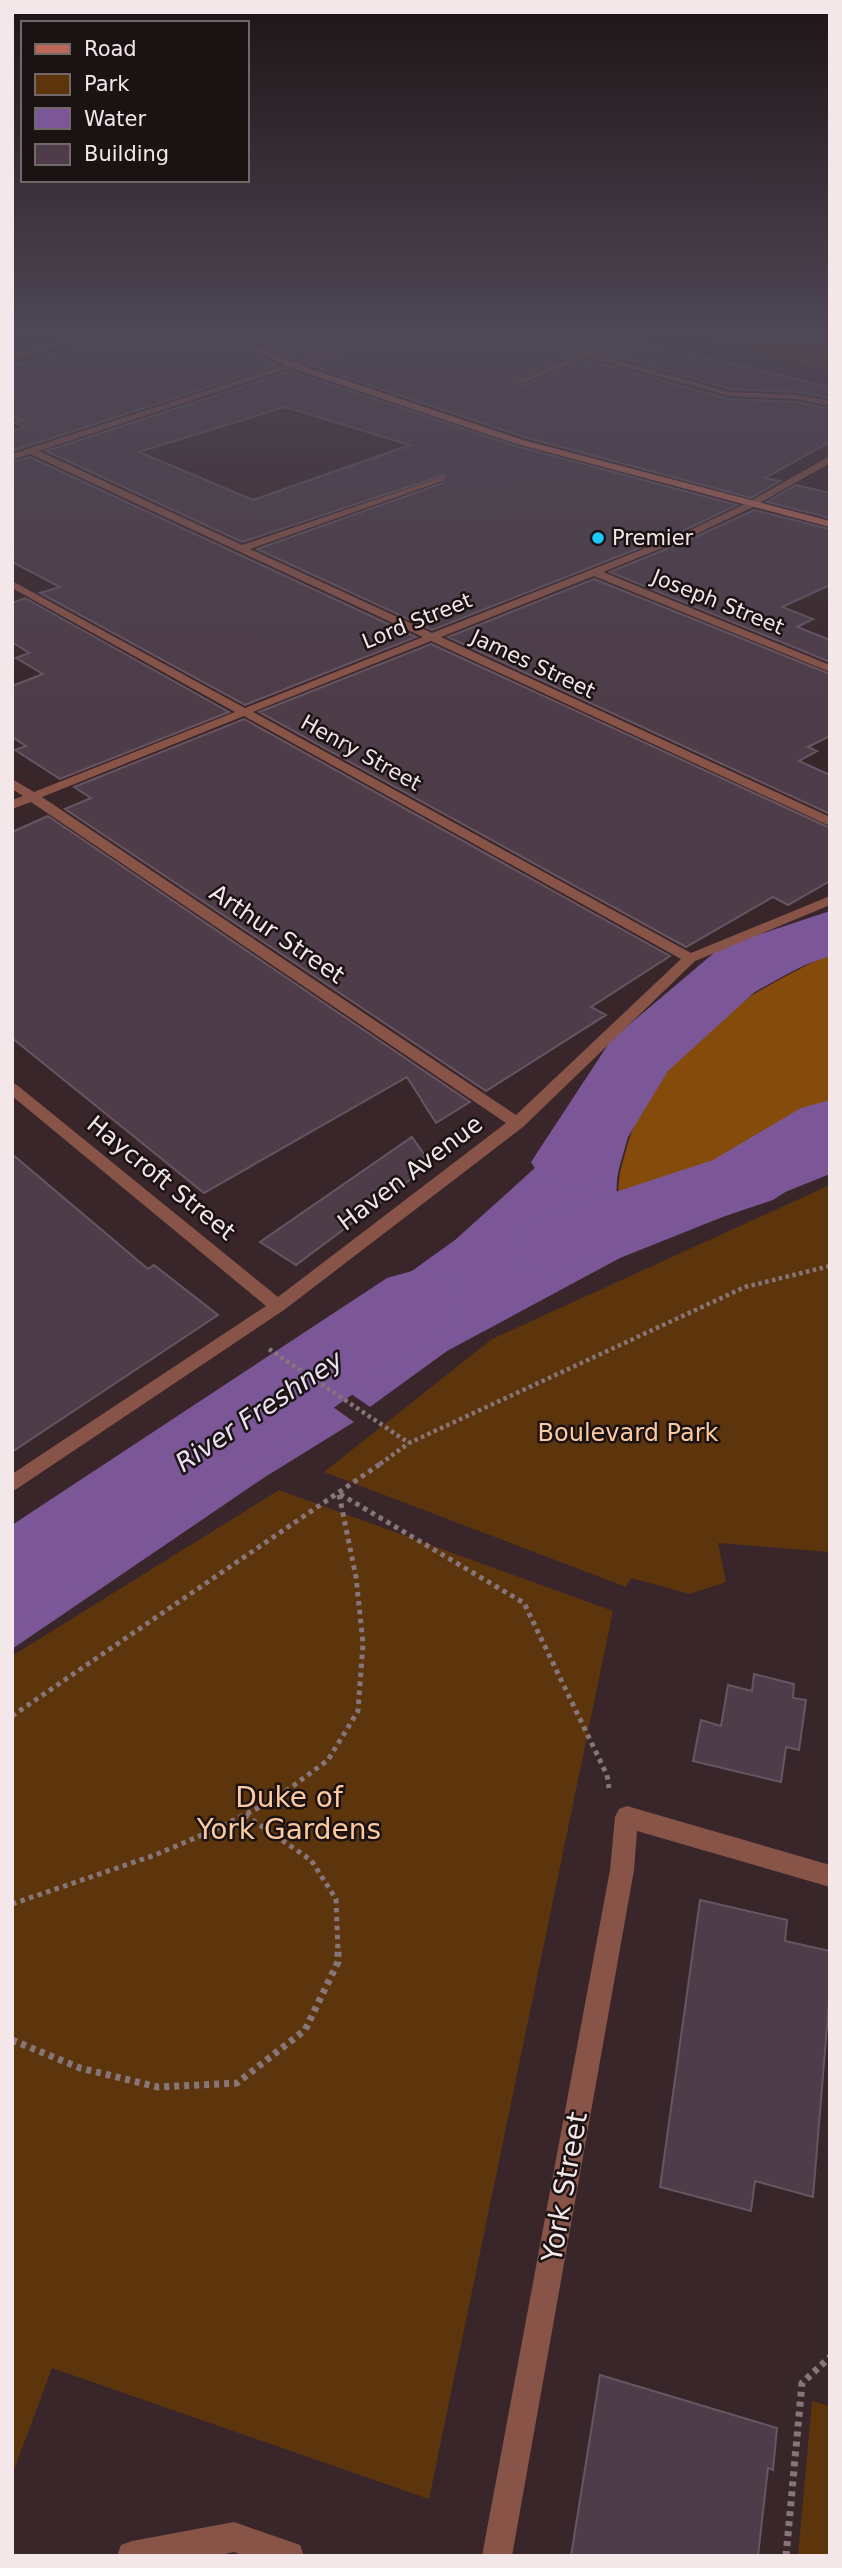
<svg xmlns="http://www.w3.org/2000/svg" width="842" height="2568" viewBox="0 0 842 2568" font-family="'DejaVu Sans',sans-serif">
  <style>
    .green { fill: #5c350d }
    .forest { fill: #854b0b }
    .water { fill: #7b5797 }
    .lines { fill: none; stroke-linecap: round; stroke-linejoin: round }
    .river { fill: #7b5797; fill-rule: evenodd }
    .building { fill: #4e3d49; stroke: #675562; stroke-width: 2; fill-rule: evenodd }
    .path-far2 { stroke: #877679; stroke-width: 4.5; stroke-dasharray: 3.5 3.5; stroke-linecap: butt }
    .path-far1 { stroke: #877679; stroke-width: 5; stroke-dasharray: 4.5 4.5; stroke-linecap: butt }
    .path { stroke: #877679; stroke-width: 7; stroke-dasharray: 5 5; stroke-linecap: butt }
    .lane { fill: #895448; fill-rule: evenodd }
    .street { fill: #895448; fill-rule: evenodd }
    .secondary { fill: #bc6856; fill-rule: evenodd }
    .poi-dot { fill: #1bc9fc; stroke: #1b1214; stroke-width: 2.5 }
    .labels { text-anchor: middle; stroke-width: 5; stroke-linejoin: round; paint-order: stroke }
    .far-poi-label { font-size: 21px; fill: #f4e7e9; stroke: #1b1214; text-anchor: start }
    .far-street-label { font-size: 21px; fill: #f4e7e9; stroke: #1b1214 }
    .street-label { font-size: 24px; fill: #f4e7e9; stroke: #1b1214 }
    .park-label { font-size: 24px; fill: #fdcaa0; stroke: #1b1214 }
    .water-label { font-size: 26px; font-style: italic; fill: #e9e0f2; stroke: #1b1214 }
    .near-park-label { font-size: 28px; fill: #fdcaa0; stroke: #1b1214 }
    .near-street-label { font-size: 28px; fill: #f4e7e9; stroke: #1b1214 }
  </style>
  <rect width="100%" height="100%" fill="#39262a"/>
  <!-- green -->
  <path class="green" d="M767,336H830V371L738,348Z
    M830,1185V1552L718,1543L726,1582L690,1594L631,1578L626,1587L324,1472L492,1339Z
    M279,1490L613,1611L429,2499L52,2368L12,2475V1656Z
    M812,2401L830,2406V2556H798Z"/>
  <!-- forest -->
  <path class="forest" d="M830,954V1124L742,1179L668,1204L620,1211C616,1180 620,1172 628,1143C636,1115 652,1084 669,1061C703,1019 781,977 830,954Z"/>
  <!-- water -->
  <path class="water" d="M830,930V953C741,995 654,1044 626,1144C618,1171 613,1184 620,1212L670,1204L743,1180L830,1126V1174L620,1258L447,1351L370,1407L295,1355L455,1240L547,1157L638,1057L746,962Z
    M280,1369L354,1422L265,1477L12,1649V1552Z"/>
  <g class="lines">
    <!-- river -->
    <path class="river" d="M830,911V956L771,977L668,1071L601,1181L572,1189L543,1181L531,1162L611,1040L721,947Z
      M830,1100V1163L773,1200L555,1273L524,1264L511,1243L524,1222L713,1160L801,1108Z
      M419,1269L451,1278L464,1301L451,1324L49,1611L12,1624V1525L387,1278Z"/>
  </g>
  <!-- building -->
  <path class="building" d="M114,336H222L277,365L12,451V431L25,427L14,422L22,420L12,416V366Z
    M243,336H363L293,359Z
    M388,336H617L516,379L515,382L525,385L588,360L729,399L797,402L830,409V442L765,478L780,481L751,498L524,437L308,365Z
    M635,340L830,387V398L797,392L730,389L603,353Z
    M290,371L516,446L737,505L685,530L432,630L257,549L443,483L444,475L242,542L46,451ZM285,407L410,445L253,500L139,452Z
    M30,457L416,637L245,705L40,593L60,587L12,562V462Z
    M796,485L830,493V518L767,502Z
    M754,510L830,529V585L782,607L813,619L797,627L830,640V662L610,572L693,538Z
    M594,579L830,674V736L808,747L817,751L799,761L830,775V814L448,637Z
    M25,598L229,712L60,779L15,750L26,746L12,737V686L43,674L16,658L29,653L12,642V603Z
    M431,644L830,828V881L788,905L773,897L686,947L259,712Z
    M244,719L670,956L591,1007L606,1015L486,1091L65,809L91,798L74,787Z
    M48,816L470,1102L436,1123L407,1077L204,1193L12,1038V832Z
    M412,1137L431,1164L296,1265L260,1242Z
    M12,1154L148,1269L154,1265L218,1315L12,1452Z
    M754,1674L794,1684L793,1698L806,1700L799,1750L786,1747L781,1782L693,1761L701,1720L721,1726L728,1685L752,1691Z
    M700,1900L787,1920L785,1941L830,1951V1990L813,2197L755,2181L751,2211L660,2187Z
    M600,2375L777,2428L773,2470L768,2468L758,2556H571Z"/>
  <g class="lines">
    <!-- path-far2 -->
    <path class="path-far2" d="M269,1349L409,1443
      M380,1464L409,1443L745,1287L830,1266"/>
    <!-- path-far1 -->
    <path class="path-far1" d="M340,1494L524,1603L607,1775L609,1788
      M12,1716L383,1462
      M245,1815L311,1860L336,1899L338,1952
      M12,1904L155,1855L216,1829L274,1800L328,1760L358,1711L363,1643L356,1577L339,1494"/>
    <!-- path -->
    <path class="path" d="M12,2040L80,2068L158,2087L237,2083L305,2030L338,1962V1950
      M786,2556L802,2383L830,2357"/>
    <!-- lane -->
    <path class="lane" d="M702,336L748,342L795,336C768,351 730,349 702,336Z
      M811,336L830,338V342L812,338Z"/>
    <!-- street -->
    <path class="street" d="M76,336H90L12,360V355Z
      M373,336H386L39,451L242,545L442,477V481L250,549L432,633L686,532L747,503L830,456V463L753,507L692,536L603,572L830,665V672L594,576L441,637L830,817V826L431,641L253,712L691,953L830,896V905L695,961L523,1127L284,1310L12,1492V1474L266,1306L12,1096V1083L17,1085L278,1297L506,1123L31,802L12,809V800L23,796L12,789V779L34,792L235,712L12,588V581L245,708L423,637L30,454L12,460V454ZM244,716L681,959L516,1115L42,797Z
      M625,336H637L595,354L730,392L797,395L830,401V406L797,399L730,396L588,357L524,383L517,381Z
      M627,1806L830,1865V1887L637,1831L634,1870L512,2556H482L610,1870L615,1817L619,1809Z
      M234,2522L300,2545L304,2556H244L234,2552L216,2556H117L121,2545L132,2541Z"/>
    <!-- secondary -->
    <path class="secondary" d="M225,336H236L294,363L523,440L830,521V527L517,444L288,367Z"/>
  </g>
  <!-- sky -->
  <linearGradient id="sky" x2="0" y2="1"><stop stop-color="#1f1517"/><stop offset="0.48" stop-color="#4e4755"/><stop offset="1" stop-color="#4e4755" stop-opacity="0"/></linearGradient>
  <rect width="842" height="696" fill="url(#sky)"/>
  <!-- markers -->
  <circle class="poi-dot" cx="598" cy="538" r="7"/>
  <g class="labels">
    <!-- far-poi labels -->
    <g class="far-poi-label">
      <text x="612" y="545">Premier</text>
    </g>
    <!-- far-street labels -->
    <g class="far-street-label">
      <text transform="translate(718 602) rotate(22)" y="7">Joseph Street</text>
      <text transform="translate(417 621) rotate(-22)" y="7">Lord Street</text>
      <text transform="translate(533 664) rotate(25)" y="7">James Street</text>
      <text transform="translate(361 753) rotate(29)" y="7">Henry Street</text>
    </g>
    <!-- street labels -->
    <g class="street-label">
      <text transform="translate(277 934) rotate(34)" y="8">Arthur Street</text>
      <text transform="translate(410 1173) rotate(-37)" y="8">Haven Avenue</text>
      <text transform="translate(161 1178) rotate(39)" y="8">Haycroft Street</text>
    </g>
    <!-- park labels -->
    <g class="park-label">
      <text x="628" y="1441">Boulevard Park</text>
    </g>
    <!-- water labels -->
    <g class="water-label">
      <text transform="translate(259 1411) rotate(-34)" y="9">River Freshney</text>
    </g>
    <!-- near-park labels -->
    <g class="near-park-label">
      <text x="289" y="1807">Duke of<tspan x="289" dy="32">York Gardens</tspan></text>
    </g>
    <!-- near-street labels -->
    <g class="near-street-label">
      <text transform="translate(564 2187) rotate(-80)" y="10">York Street</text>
    </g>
  </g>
  <!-- border -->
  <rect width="842" height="2568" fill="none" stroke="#f4e7e9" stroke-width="28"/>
  <!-- legend -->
  <rect x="21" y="21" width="228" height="161" fill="#1b1214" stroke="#726769" stroke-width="2"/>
  <rect x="35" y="44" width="35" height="10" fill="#bc6856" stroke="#726769" stroke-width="2"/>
  <text x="84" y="56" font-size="21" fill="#f4e7e9">Road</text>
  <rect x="35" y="74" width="35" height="21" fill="#5c350d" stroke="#726769" stroke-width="2"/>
  <text x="84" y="91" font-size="21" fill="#f4e7e9">Park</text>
  <rect x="35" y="108" width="35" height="21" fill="#7b5797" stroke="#726769" stroke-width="2"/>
  <text x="84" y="126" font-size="21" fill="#f4e7e9">Water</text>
  <rect x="35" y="144" width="35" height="21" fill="#4e3d49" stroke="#726769" stroke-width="2"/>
  <text x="84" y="161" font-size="21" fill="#f4e7e9">Building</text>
</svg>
